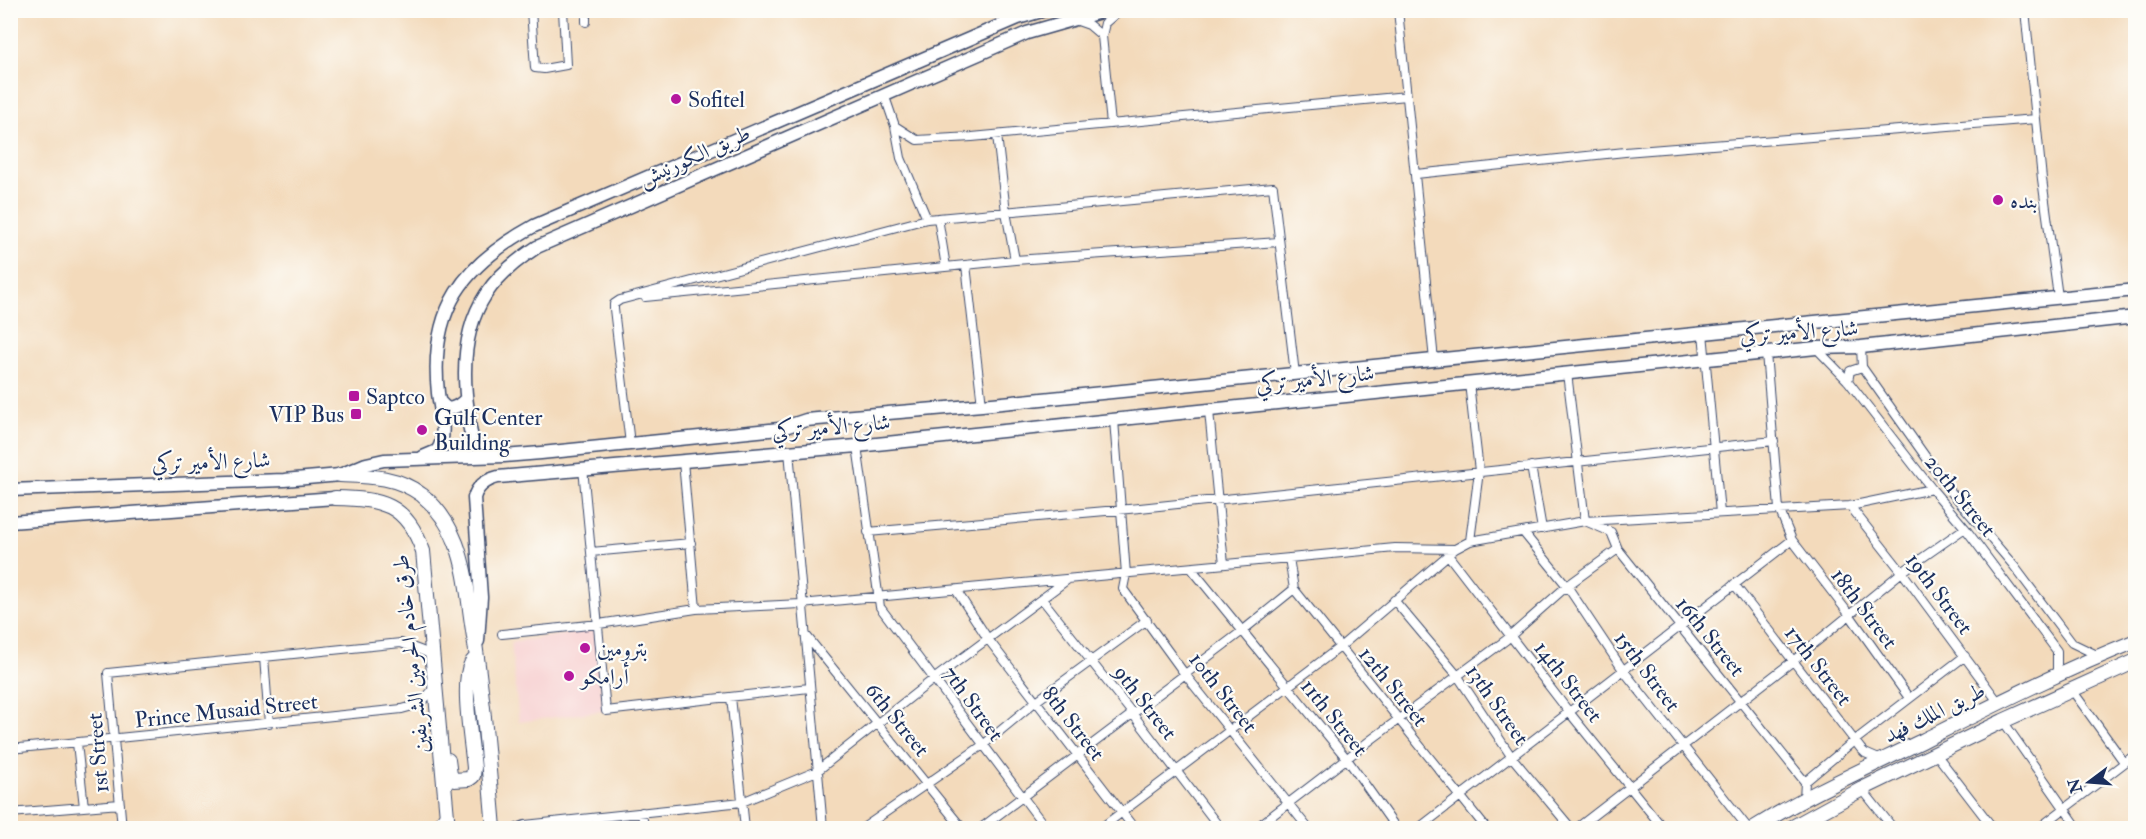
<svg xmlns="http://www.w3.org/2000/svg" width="2146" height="839" viewBox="0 0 2146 839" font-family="'IM FELL Double Pica',Amiri,serif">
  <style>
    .built { fill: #f7cfd0 }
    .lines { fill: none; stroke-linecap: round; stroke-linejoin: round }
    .minor-casing { stroke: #3b496c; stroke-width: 10 }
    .primary-casing { stroke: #3b496c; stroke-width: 15 }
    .trunk-casing { stroke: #3b496c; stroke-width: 16 }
    .motorway-casing { stroke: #3b496c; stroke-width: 16 }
    .minor { stroke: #fff; stroke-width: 8 }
    .primary { stroke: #fff; stroke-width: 12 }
    .trunk { stroke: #fff; stroke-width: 14 }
    .motorway { stroke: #fff; stroke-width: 14 }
    .poi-dot { fill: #b5179e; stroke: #fdfcf7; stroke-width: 2 }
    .labels { text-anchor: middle; stroke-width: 4.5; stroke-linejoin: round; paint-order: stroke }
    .poi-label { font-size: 22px; fill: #1b2f5e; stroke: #fdfcf7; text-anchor: start }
    .street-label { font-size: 22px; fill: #1b2f5e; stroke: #fdfcf7 }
  </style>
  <rect width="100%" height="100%" fill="#fdfcf7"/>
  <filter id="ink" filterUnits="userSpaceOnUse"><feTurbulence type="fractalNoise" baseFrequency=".0167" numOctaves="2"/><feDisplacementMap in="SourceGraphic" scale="12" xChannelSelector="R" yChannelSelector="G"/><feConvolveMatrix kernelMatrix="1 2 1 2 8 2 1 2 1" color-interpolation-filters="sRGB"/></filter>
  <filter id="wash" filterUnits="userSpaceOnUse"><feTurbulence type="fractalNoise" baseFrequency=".008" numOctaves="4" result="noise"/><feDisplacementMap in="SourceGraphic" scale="24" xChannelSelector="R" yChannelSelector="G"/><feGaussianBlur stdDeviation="1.35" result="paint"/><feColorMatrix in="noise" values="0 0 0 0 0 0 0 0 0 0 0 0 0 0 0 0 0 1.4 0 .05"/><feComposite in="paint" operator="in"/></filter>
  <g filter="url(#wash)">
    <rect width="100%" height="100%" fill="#f3dabb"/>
    <!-- built -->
    <path class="built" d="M595,630L603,711L519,722L511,642Z"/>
  </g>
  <g filter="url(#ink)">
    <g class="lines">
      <defs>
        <path id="minor" d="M531,10L535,68L544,69L566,65L563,10
          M586,10V22
          M1398,10L1434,360
          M2025,10L2042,179L2058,297
          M1075,20L1089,25L1102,36
          M884,94L895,126L917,140L972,137L1407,96
          M1111,124L1102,36L1105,23L1120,10
          M895,126L901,158L927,219
          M997,135L1006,212L1015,260
          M1416,174L1625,152L2036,119
          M938,218L946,267
          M966,265L982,405
          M645,297L1015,260L1279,242
          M1703,333L1720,513
          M1861,347L1862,367L1947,487L2014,566L2072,643L2099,656
          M1816,348L1848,381L1932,489L1965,528L2057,651V674
          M1567,373L1585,521L1611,532L1618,549L1805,782
          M1848,381L1850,371L1862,367
          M1469,383L1479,471L1470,541
          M1209,411L1224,564
          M1114,420L1126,574L1123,589L1184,673L1308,828
          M630,444L614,309V304L620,300L927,219L1273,187L1295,374
          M857,446L880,607L1046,828
          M789,451L823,828
          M683,461L696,609
          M1531,466L1542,529
          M583,468L606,711L809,688
          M1850,506L1902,572L1999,703
          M868,532L1140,508L1774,441
          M1523,532L1567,586L1623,670L1748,828
          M1792,540L1849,614L1909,698
          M591,552L691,543
          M1448,555L1569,712L1663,828
          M1289,558L1294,589L1486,828
          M1191,568L1347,759L1396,828
          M1734,584L1861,749L1865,753L1881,760
          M956,590L988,639L1134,828
          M1042,599L1132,713L1220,828
          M1394,600L1457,675L1511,756L1571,828
          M502,634L599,624L696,609L801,604L1395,548L1455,549L1470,541L1585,521L1850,506L1932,489
          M805,634L962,828
          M264,657L269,724
          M2072,690L2124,762
          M731,697L745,828
          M2003,721L2078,828
          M77,743L84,807
          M10,749L402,709L420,704L436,686
          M1936,754L1993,828
          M1862,789L1893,828
          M1804,799L1805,782L1854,741L1965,656
          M642,812L644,828
          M10,813L120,804
          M122,828L108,673L401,643L433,655
          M433,828L445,813
          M517,828L525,825L742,802L817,771L935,678L1067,580
          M863,828L983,745L1035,702L1147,620
          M981,828L1241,632L1294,589
          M1101,828L1340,647L1455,549
          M1256,828L1372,739L1506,640L1567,586L1618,549
          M1419,828L1792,540L1779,509L1766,353
          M1577,828L1793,661L1902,572L1965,528
          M2039,828L2136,754"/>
        <path id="primary" d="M439,401L447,409C456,408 460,405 466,399
          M494,455C487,452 480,449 475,443C469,434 469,421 468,411C462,371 463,329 486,294C499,274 517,260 537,247L1027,33L1107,10
          M423,457L437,451C448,436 440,410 438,393C429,309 463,265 534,226L1018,18L1045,10
          M10,490L284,480L340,475L366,464L384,460L504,456L541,453L779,429L806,420L982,405L2136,290
          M10,522L335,498
          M478,641L481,597L474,498C477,486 486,480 498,477L857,446L1816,348L1861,347L2136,317"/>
        <path id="trunk" d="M340,475C370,476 397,476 422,495C438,508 449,525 456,543C466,569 468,597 472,624C483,692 488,760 494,828
          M335,498C382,499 406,503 423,551L448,828
          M448,760L450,775L454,780L469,779L473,776L474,768C472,745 461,683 471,664C472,661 475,659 477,657"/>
        <path id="motorway" d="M1754,828C1808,794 1867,768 1924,740C1994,705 2063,670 2136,641
          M1791,828L1862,789L2003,721L2136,661"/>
      </defs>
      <!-- minor casing -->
      <use href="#minor" class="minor-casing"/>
      <!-- primary casing -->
      <use href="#primary" class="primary-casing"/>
      <!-- trunk casing -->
      <use href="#trunk" class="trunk-casing"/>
      <!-- motorway casing -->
      <use href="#motorway" class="motorway-casing"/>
      <!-- minor -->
      <use href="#minor" class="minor"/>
      <!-- primary -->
      <use href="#primary" class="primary"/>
      <!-- trunk -->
      <use href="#trunk" class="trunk"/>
      <!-- motorway -->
      <use href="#motorway" class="motorway"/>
    </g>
  </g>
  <!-- markers -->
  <g class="poi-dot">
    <circle cx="676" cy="99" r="6"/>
    <circle cx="1998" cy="200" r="6"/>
    <rect x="348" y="390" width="12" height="12" rx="3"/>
    <rect x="350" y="408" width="12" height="12" rx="3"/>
    <circle cx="422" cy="430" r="6"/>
    <circle cx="585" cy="648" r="6"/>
    <circle cx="569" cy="676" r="6"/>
  </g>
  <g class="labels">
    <!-- poi labels -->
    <g class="poi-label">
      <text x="688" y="107">Sofitel</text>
      <text x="2010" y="208">بنده</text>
      <text x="366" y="404">Saptco</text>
      <text x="344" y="422" text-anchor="end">VIP Bus</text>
      <text x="434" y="425">Gulf Center<tspan x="434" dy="25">Building</tspan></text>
      <text x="597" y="656">بترومين</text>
      <text x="581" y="684">أرامكو</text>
    </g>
    <!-- street labels -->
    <g class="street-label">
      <text transform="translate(694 155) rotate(-24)" y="8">طريق الكورنيش</text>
      <text transform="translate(1799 331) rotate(-4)" y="8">شارع الأمير تركي</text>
      <text transform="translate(1315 378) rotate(-6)" y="8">شارع الأمير تركي</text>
      <text transform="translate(831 426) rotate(-5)" y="8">شارع الأمير تركي</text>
      <text transform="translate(211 461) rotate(-2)" y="8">شارع الأمير تركي</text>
      <text transform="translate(1961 495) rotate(51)" y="8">20th Street</text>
      <text transform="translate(1940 593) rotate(53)" y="8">19th Street</text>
      <text transform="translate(1865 608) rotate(53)" y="8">18th Street</text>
      <text transform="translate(1711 636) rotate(51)" y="8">16th Street</text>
      <text transform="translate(410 654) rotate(-96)" y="8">طرق خادم الحرمين الشريفين</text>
      <text transform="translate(1819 665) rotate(52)" y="8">17th Street</text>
      <text transform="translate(1648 671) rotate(53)" y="8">15th Street</text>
      <text transform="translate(1569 681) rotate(52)" y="8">14th Street</text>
      <text transform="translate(1394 686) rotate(51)" y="8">12th Street</text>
      <text transform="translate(1224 692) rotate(52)" y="8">10th Street</text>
      <text transform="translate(1146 702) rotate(52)" y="8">9th Street</text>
      <text transform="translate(974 703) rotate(54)" y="8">7th Street</text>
      <text transform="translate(1498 704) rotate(55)" y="8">13th Street</text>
      <text transform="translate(226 710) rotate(-6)" y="8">Prince Musaid Street</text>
      <text transform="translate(1934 712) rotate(-26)" y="8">طريق الملك فهد</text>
      <text transform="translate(1335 717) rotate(51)" y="8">11th Street</text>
      <text transform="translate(898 719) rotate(51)" y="8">6th Street</text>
      <text transform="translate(1074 723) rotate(52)" y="8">8th Street</text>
      <text transform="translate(97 753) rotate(-95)" y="8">1st Street</text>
    </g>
  </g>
  <!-- margin -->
  <rect width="2146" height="839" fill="none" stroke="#fdfcf7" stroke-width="36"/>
  <!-- north arrow -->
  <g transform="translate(2089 782) rotate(254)" stroke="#fdfcf7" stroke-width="4.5" paint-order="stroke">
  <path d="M0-4.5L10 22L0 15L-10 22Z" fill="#1b2f5e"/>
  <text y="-9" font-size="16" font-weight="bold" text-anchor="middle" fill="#1b2f5e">N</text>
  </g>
</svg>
